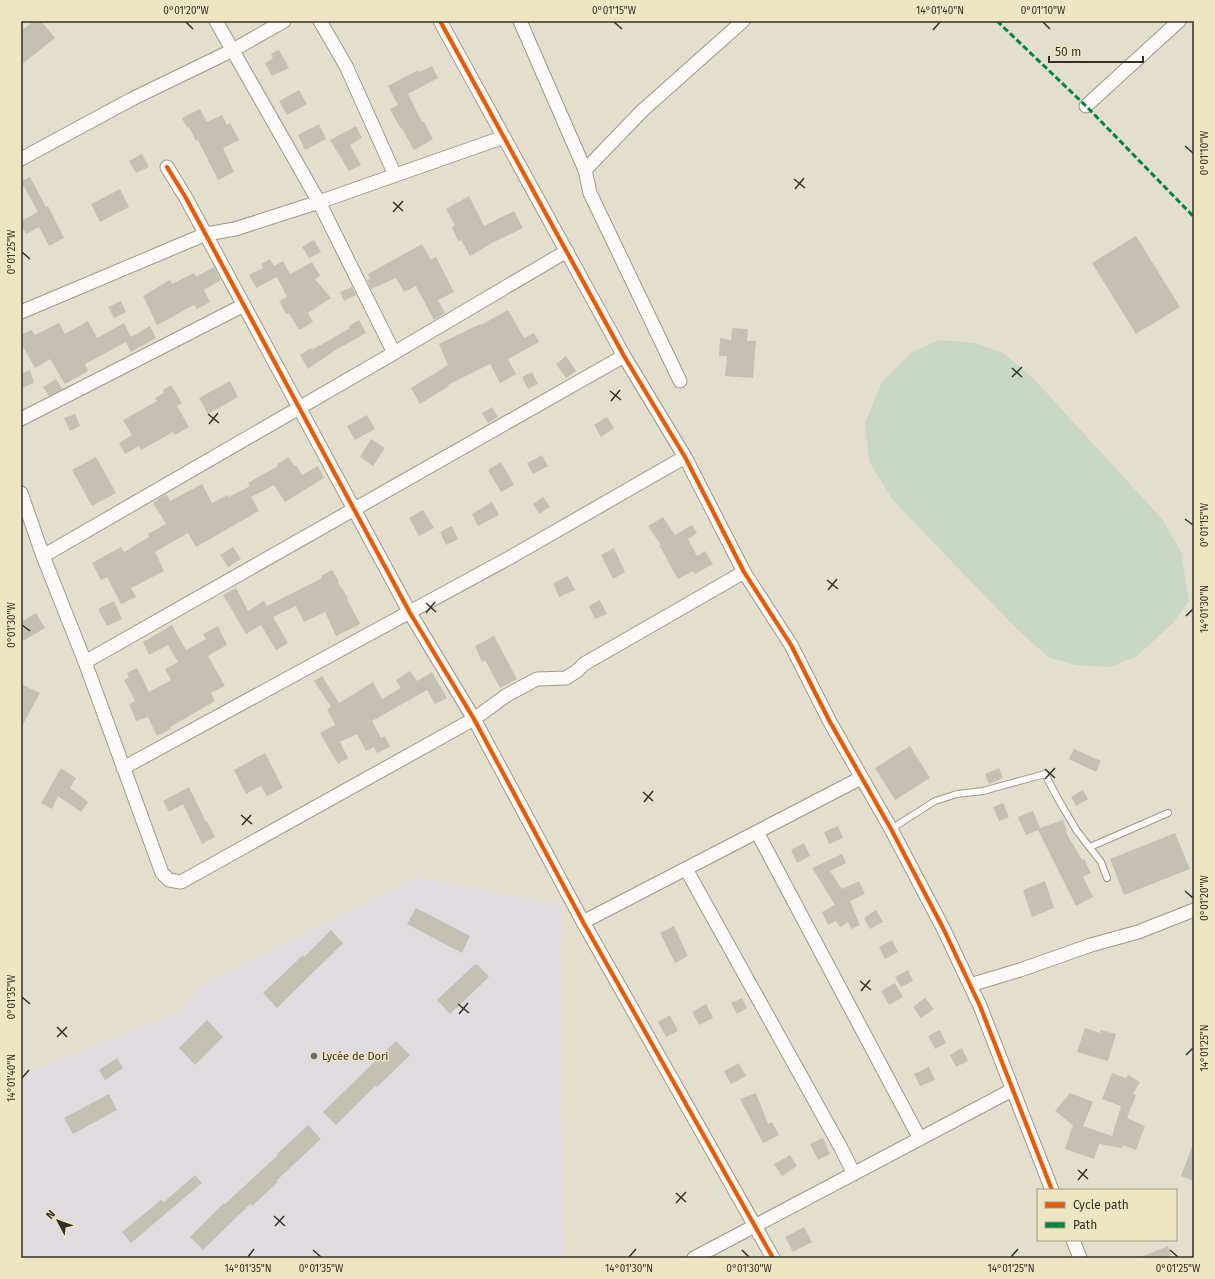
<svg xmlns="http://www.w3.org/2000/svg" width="1215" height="1279" viewBox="0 0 1215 1279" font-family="'Fira Sans',sans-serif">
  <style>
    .education { fill: #dfdbdf }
    .green { fill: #c8d8c2 }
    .building { fill: #c4c0b2 }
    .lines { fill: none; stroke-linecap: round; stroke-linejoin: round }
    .lane-casing { stroke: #9c998a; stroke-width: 8 }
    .street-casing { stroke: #9c998a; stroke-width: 15 }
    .lane { stroke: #fbfaf8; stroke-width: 6 }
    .street { stroke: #fbfaf8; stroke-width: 13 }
    .quiet { stroke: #00873e; stroke-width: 3; stroke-dasharray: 6 3; stroke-linecap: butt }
    .cycleway-casing { stroke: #eee5c3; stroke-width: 6 }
    .cycleway { stroke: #e8590c; stroke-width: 4 }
    .ticks { fill: none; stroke: #343124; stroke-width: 1.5 }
    .poi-dot { fill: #726e5f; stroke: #eee5c3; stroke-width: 1.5 }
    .labels { text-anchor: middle; stroke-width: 3; stroke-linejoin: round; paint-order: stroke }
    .poi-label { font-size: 11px; fill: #343124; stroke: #eee5c3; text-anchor: start }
    .neatline { fill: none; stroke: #343124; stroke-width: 1.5 }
    .ticks-label { font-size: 10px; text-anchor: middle; fill: #343124 }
  </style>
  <rect width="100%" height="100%" fill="#e4dfcd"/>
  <!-- education -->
  <path class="education" d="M417,877L562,905L560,1038L564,1258H21V1075L183,1010L203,984Z"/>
  <!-- green -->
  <path class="green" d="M940,340L976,343L1003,353L1032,377L1163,520L1181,552L1189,601L1173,623L1137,656L1110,667L1076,665L1048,657L1018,630L954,564L892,499L869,461L865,423L882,382L912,352Z"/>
  <!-- building -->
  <path class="building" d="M34,21H41L55,38L21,65V31Z
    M279,50L289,68L272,76L265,63L273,59L271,54Z
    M432,66L438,78L408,94L422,122H424L433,139L414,150L401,127L400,128L390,109L398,105L388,86L418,70L419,72Z
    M299,90L307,104L287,115L279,101Z
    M200,109L207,122L222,115L227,125L230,123L239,140L223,148L234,172L218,180L198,140L196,141L189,127L187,128L182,118Z
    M319,124L326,139L305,150L298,135Z
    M356,126L362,138L350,145L361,165L349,171L330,140Z
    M142,154L149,167L136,173L129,161Z
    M30,177L46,207L48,206L64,238L49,246L39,227L26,234L21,225V221L38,212L21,181Z
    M120,189L129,207L100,222L91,204Z
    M469,196L484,226L514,211L523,228L492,243L470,256L461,240L458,241L452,227L455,225L446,209Z
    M1136,236L1180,307L1136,334L1092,263Z
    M314,240L321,252L309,258L302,247Z
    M422,244L431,260L436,257L454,292L438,300L445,313L434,320L416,286L404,292L396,278L371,289L367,280L370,279L368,274Z
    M270,259L274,266L283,261L290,274L312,262L320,276L315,279L331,298L308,313L313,322L299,330L289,313L286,314L279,301L287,297L277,277L256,288L249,275L263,268L261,264Z
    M214,267L221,280L204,290L210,302L197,309L194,305L157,325L143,296L170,280L172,284L194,273L196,277Z
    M352,287L356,295L344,301L340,292Z
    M121,301L126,312L114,318L108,307Z
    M508,310L524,338L534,333L539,342L508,359L516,374L500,383L490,364L448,385L449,386L420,404L411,388L448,365L439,344L480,324L481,325Z
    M359,320L366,333L334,351L308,369L300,355L311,348L312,350L350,328L349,326Z
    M88,321L97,338L124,323L131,337L150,326L156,338L131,352L126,342L85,364L88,371L65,384L50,359L35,368L21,343V335L31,330L35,335L59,323L65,334Z
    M732,328L748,329L747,341H756L753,378L725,376L727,356H719L720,338L731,340Z
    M566,356L576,371L566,378L556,364Z
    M30,370L34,383L21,388V374Z
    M532,372L538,384L528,389L522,377Z
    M56,379L62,389L49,396L43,387Z
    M230,381L238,397L208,414L199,398Z
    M171,385L182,403L177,406L189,427L175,435L173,432L141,450L139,446L125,454L119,443L132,435L123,420L157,401L155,398L164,393L163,390Z
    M492,407L498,417L488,423L482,413Z
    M75,414L80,426L70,431L64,418Z
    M367,415L375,429L355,440L347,426Z
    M607,417L614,428L601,437L594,425Z
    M371,439L385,448L373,466L360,457Z
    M542,455L548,466L533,474L527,463Z
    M96,457L116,493L92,506L72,470Z
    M289,457L294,466L296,465L302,475L318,466L324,478L285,502L274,485L251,497L259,511L196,547L188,533L155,552L164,571L131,588L136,597L121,604L107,577L101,580L92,563L121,547L124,552L149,537L148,534L166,524L153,503L166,494L170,501L202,484L212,503L228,495L229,497L250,486L248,483L278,466L277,464Z
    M501,462L514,485L501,492L488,470Z
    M543,497L550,507L539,514L533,504Z
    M492,502L499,515L478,526L472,514Z
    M423,510L434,528L419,536L409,518Z
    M663,517L675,535L692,525L697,533L688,539L697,556L705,551L713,564L695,574L693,571L678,579L659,545H661L648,526Z
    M452,526L458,539L446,545L440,532Z
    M233,547L241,559L228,567L220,555Z
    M614,548L625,572L613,579L601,555Z
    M332,570L339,581L338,582L348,598L347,599L360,624L336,636L325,612L304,622L296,606L273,617L288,643L276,650L261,625L246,634L223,595L236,588L248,611L264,601L267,606L322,578L321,576Z
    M568,576L575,590L559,597L553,583Z
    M600,600L607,614L595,619L589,606Z
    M114,601L122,619L107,626L98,609Z
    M36,613L45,628L21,642V622Z
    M172,625L186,650L206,639L203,634L218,626L227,645L208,656L225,686L211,693L215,701L170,727L171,729L157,736L148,717L136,721L129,704L135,701L124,680L129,678L127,673L137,668L149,692L171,680L165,669L178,662L168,645L149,655L143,642Z
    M494,636L517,679L500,688L485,660L482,662L475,646Z
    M410,671L417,681L432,672L447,698L435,704L427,690L372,721L381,738L385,736L390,747L377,753L374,747L366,751L357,734L340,742L348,758L338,764L320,733L335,725L327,709L331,707L314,681L322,676L339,703L373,682L382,699L401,688L396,680Z
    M21,684L40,693L21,728Z
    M910,746L930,778L895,800L875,768Z
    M1074,749L1101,761L1096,772L1069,759Z
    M265,753L283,788L267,796L261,786L246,794L234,770Z
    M61,768L76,778L70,788L88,802L81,812L58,796L52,809L41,803Z
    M999,768L1003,778L989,784L985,774Z
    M189,787L206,822L207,821L215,837L202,844L183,804L169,812L163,801Z
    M1083,790L1088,799L1076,806L1071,797Z
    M1003,803L1009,817L999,821L993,807Z
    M1033,811L1040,828L1063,820L1067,834L1082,860L1084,859L1091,873L1083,877L1093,897L1076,906L1038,830L1026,835L1018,817Z
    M838,826L843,838L829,844L824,832Z
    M1175,833L1190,869L1124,895L1110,859Z
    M804,843L810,856L797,863L791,850Z
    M842,854L846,863L830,871L842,889L859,881L865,894L850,901L860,925L851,929L848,922L840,927L836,921L828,925L822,912L835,905L812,868Z
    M1045,881L1054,908L1032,917L1023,890Z
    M416,908L470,936L462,953L407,924Z
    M876,910L883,922L870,929L864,918Z
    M674,926L688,956L675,963L660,933Z
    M331,930L343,943L277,1008L263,993L303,955L304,957Z
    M892,940L898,952L885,959L879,947Z
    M474,965H478L489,977L450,1014L437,1000Z
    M908,970L913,981L901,987L895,977Z
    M895,983L903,997L889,1005L881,991Z
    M742,998L747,1008L737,1014L731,1003Z
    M925,998L934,1009L921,1018L913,1007Z
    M706,1004L713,1018L699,1025L692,1012Z
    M670,1015L678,1031L666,1037L658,1022Z
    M207,1020L223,1037L195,1065L179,1048Z
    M1085,1028L1100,1033L1101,1030L1116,1034L1108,1061L1077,1052Z
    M940,1030L946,1043L935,1049L928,1036Z
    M396,1041L410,1055L377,1087L376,1085L336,1125L323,1112Z
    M962,1048L968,1061L956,1067L950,1055Z
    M117,1058L123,1068L105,1080L99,1070Z
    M739,1063L746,1076L731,1084L724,1071Z
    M929,1067L935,1080L920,1086L914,1074Z
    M1112,1073L1126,1078L1128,1075L1140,1082L1133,1094L1136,1095L1127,1118L1145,1126L1136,1150L1123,1145L1122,1148L1099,1144L1094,1159L1065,1149L1073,1125L1055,1111L1070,1093L1093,1102L1083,1126L1112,1136L1121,1106L1102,1099Z
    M756,1093L768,1124L772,1122L779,1135L763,1143L740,1099Z
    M109,1094L117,1110L73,1134L64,1118Z
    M308,1125L321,1139L276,1181L278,1182L252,1206L250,1204L203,1250L190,1237L224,1203L225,1204L278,1155L277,1154Z
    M823,1138L830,1154L818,1160L810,1144Z
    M1193,1144L1194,1145V1181L1181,1176Z
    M790,1155L797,1166L782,1176L774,1164Z
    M195,1175L202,1183L131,1243L122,1232L161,1200L164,1202Z
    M804,1227L812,1242L793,1252L785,1237Z
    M1168,1246L1171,1255L1165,1258H1138Z"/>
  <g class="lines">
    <defs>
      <path id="lane" d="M891,829L935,801L957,794L983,791L1045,774L1058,799L1077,831L1101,862L1107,878
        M1090,847L1168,813"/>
      <path id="street" d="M216,21L319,202L394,353
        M320,21L346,66L395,175
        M440,21L624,356L685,457L744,572L791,645L830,722L891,829L943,928L980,1006L1052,1190
        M520,21L585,170L590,193L680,381
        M1086,106L1179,21
        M21,159L132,99L233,50L284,21
        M167,167L186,198L410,613L474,719L583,922L773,1258
        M585,170L643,110L743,21
        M21,312L206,234L235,229L319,202L504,137
        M21,419L244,305
        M21,493L43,556L85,662L162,873L169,880L181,882L474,719L507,695L537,679L566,678L577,671L584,664L744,572
        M43,556L394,353L567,251
        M85,662L624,356
        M123,768L509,558L685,457
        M757,832L920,1139
        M686,869L841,1148L854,1174
        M583,922L861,778
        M970,985L1020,970L1091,945L1138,932L1194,910
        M1073,1240L1080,1258
        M694,1258L1012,1090"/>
    </defs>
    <!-- lane casing -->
    <use href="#lane" class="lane-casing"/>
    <!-- street casing -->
    <use href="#street" class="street-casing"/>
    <!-- lane -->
    <use href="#lane" class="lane"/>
    <!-- street -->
    <use href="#street" class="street"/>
    <!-- quiet -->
    <path class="quiet" d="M997,21L1086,106L1194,217"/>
    <defs>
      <path id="cycleway" d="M440,21L624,356L685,457L744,572L791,645L830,722L891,829L943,928L980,1006L1052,1190
        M167,167L186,198L410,613L474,719L583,922L773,1258"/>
    </defs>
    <!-- cycleway casing -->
    <use href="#cycleway" class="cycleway-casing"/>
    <!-- cycleway -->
    <use href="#cycleway" class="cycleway"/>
  </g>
  <!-- ticks -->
  <path class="ticks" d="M186,22L193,29M614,22L622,29M1043,22L1050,29M933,30L940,22M1185,146L1193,153M794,179L805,188M795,189L804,178M393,202L403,211M393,212L403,201M22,252L30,259M1012,368L1022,377M1012,377L1022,367M610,391L621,400M611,401L620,390M208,414L219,423M209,424L218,413M1185,519L1193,525M827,580L838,589M828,590L837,579M426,603L436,612M426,613L435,602M1186,616L1193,609M22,625L30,631M1045,769L1055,778M1045,779L1055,768M643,792L653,801M644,802L653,791M241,815L252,824M242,825L251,815M1185,891L1193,898M860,981L871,990M861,991L870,980M22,997L30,1004M458,1004L469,1013M459,1014L468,1003M57,1027L67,1037M57,1037L67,1027M1186,1055L1193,1048M22,1078L29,1070M1078,1170L1088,1179M1078,1180L1087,1169M676,1193L686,1202M676,1203L686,1192M274,1216L285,1226M275,1226L284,1216M313,1250L321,1257M742,1250L749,1257M1170,1250L1178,1257M248,1257L254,1249M629,1257L636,1249M1011,1257L1018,1249"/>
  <!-- markers -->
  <circle class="poi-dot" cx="314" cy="1056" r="4"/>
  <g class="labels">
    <!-- poi labels -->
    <g class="poi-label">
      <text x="322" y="1060">Lycée de Dori</text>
    </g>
  </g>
  <!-- border -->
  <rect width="1215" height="1279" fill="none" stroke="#eee5c3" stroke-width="44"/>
  <!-- legend -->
  <rect x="1037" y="1189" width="140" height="52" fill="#eee5c3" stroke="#a49d83"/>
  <rect x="1045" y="1202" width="20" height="6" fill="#e8590c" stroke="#a49d83"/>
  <text x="1073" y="1209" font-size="12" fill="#343124">Cycle path</text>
  <rect x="1045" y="1222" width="20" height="6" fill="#00873e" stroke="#a49d83"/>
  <text x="1073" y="1229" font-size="12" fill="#343124">Path</text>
  <!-- north arrow -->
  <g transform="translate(58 1221) rotate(311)" stroke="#eee5c3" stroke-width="3" paint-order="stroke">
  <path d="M0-3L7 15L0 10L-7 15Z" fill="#343124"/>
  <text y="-6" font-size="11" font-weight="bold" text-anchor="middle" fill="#343124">N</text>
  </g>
  <!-- scale -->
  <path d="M1049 56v6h94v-6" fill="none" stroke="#343124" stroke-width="2"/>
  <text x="1055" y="56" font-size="12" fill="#343124" stroke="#eee5c3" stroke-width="3" paint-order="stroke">50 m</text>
  <rect x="22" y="22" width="1171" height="1235" class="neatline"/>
  <g class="ticks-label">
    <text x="186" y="14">0°01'20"W</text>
    <text x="614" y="14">0°01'15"W</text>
    <text x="940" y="14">14°01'40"N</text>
    <text x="1043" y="14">0°01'10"W</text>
    <text transform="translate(1204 153) rotate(-90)" y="4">0°01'10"W</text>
    <text transform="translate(11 252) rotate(-90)" y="4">0°01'25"W</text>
    <text transform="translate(1204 525) rotate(-90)" y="4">0°01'15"W</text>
    <text transform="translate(1204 609) rotate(-90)" y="4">14°01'30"N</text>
    <text transform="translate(11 625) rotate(-90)" y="4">0°01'30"W</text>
    <text transform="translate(1204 898) rotate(-90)" y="4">0°01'20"W</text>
    <text transform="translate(11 997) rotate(-90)" y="4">0°01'35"W</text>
    <text transform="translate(1204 1048) rotate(-90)" y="4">14°01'25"N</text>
    <text transform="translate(11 1078) rotate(-90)" y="4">14°01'40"N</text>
    <text x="248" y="1272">14°01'35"N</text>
    <text x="321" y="1272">0°01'35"W</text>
    <text x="629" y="1272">14°01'30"N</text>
    <text x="749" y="1272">0°01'30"W</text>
    <text x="1011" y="1272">14°01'25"N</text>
    <text x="1178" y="1272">0°01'25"W</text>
  </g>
</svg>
